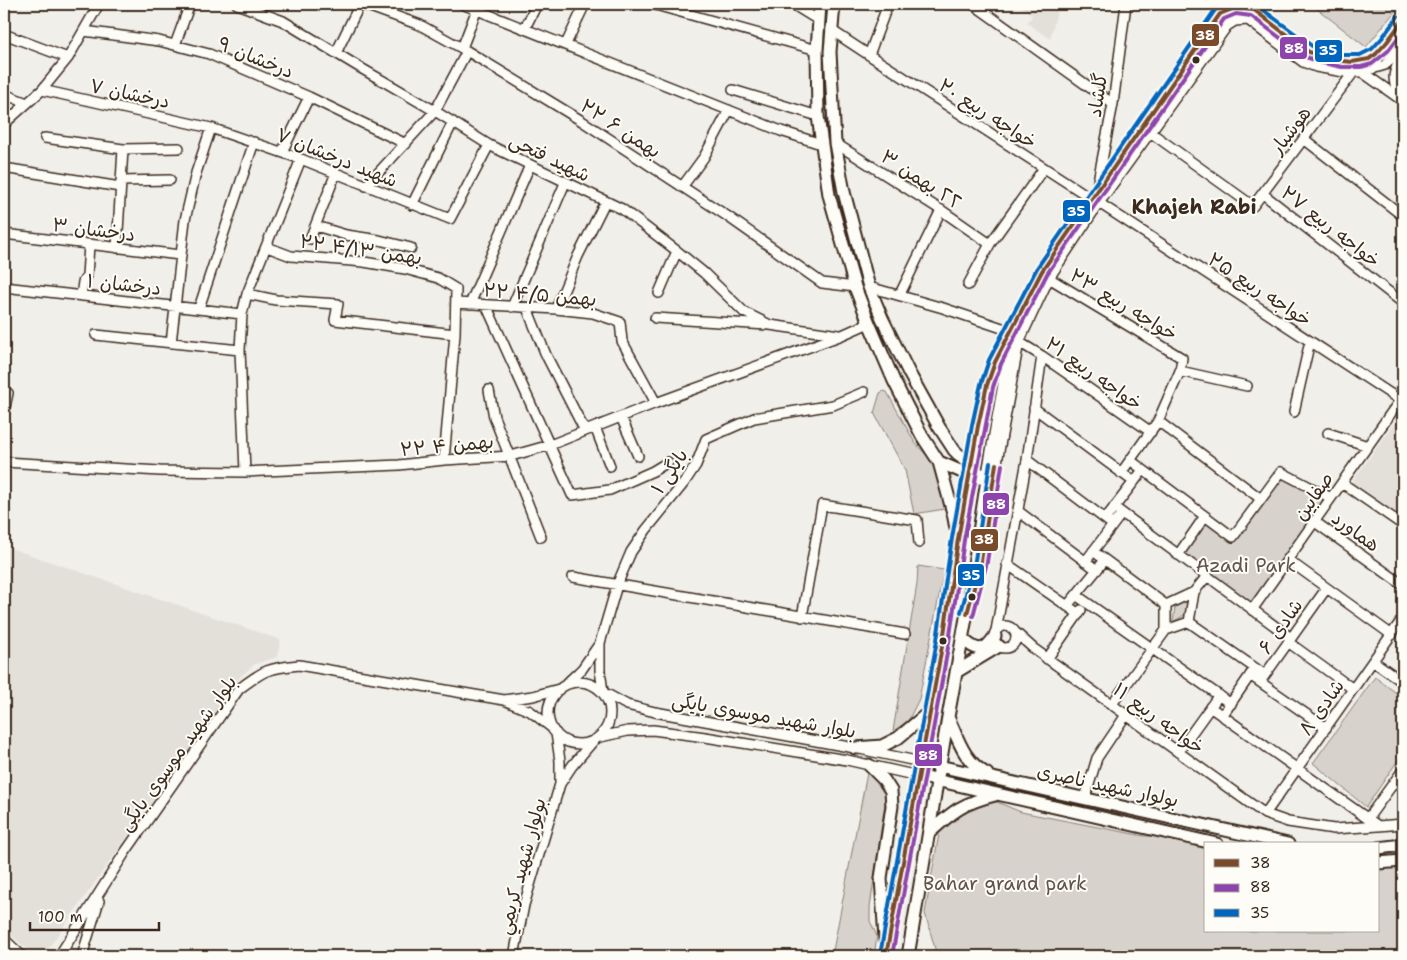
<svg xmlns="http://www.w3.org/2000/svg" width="1407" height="960" viewBox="0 0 1407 960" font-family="'Shantell Sans','Playpen Sans Arabic',sans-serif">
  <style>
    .built { fill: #e3e0da }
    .green { fill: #d7d2cc; stroke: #897e75 }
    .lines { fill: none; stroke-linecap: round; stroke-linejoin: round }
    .minor-casing { stroke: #3b2a1e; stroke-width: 12 }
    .major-casing { stroke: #3b2a1e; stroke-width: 15 }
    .minor { stroke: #fdfcf7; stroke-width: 9 }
    .major { stroke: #fdfcf7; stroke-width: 11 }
    .bus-1-casing { stroke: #fdfcf7; stroke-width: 8 }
    .bus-2-casing { stroke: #fdfcf7; stroke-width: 8 }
    .bus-3-casing { stroke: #fdfcf7; stroke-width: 8 }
    .bus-1 { stroke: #7a4b2a; stroke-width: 4 }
    .bus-2 { stroke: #8e44ad; stroke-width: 4 }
    .bus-3 { stroke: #0065bd; stroke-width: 4 }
    .bus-dot { fill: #3b2a1e; stroke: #fdfcf7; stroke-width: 2 }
    .labels { text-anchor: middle; stroke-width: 4; stroke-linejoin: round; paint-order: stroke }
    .street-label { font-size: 19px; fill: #3b2a1e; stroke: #fdfcf7 }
    .park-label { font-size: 19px; fill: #62544a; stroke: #fdfcf7 }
    .neighbourhood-label { font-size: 20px; font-weight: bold; fill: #3b2a1e; stroke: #fdfcf7 }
    .line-badge { stroke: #fdfcf7; stroke-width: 2 }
    .badge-label { font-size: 14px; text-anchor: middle; font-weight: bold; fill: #fff }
  </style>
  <rect width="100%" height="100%" fill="#f1efea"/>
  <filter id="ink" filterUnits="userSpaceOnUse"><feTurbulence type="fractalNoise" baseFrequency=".02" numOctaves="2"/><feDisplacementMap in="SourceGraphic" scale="10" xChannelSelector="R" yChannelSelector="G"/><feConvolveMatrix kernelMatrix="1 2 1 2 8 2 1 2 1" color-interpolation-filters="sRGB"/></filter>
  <g filter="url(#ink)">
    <!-- built -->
    <path class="built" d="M1019,4H1059L1050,39L1027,23L1032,16Z
      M1401,414L1403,415V518L1352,482Z
      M4,546L281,640L277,657L255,664L240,677L43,956H36L4,930Z"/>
    <!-- green -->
    <path class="green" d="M1311,4H1401L1366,47Z
      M884,391L887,392L915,443L936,465L945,509L914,514L905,470L874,413L880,393Z
      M1282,477L1324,500L1251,602L1184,553L1207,521L1235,541Z
      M918,566L944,570L919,699L908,721L893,731L917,584Z
      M1189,599L1186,614L1173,622L1175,607Z
      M1375,677L1403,698V753L1366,807L1313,763Z
      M867,773L878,784L886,796L870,907V921L877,936L874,956H832Z
      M989,801L997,802L1021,812L1144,836H1160L1206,846V931H1378V867L1403,865V956H937L925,913L939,834L945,822L976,804Z"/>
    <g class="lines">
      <defs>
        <path id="minor" d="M237,4L283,21L359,67L435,111L489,145L622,209L677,251L704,273L744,312L770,325L839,335
          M362,4L420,25L467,51L582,121L727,216L822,283L855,287
          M462,4L781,131L821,144
          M652,4L817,50
          M792,4L818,20
          M973,4L1113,104
          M525,28L537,4
          M831,30L869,55L1091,198
          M84,31L159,41L209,54L309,97L406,144
          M4,34L68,58
          M566,44L585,4
          M175,45L190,4
          M462,48L477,9
          M336,53L360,4
          M869,55L888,4
          M1362,70V72L1403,101
          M42,90L211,128L301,159L450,219L489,145
          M733,90L818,116
          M4,94L27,103
          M1399,97C1391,77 1393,72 1403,54
          M4,124L42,90L68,58L99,4
          M1150,132L1253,206L1353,73
          M45,138L123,149L179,148
          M1304,139L1403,216
          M835,143L941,210L990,244
          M282,152L309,97
          M4,168L120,187
          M121,181L170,180
          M366,186L435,111L467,51
          M1097,186L1113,104L1126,4
          M682,187L704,157L729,110
          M1263,194L1403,303
          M1099,203L1403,402
          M412,205L453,122
          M316,226L346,235L379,240L411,248
          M4,234L180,255
          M310,239L336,173
          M267,247L291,256L364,262L405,269L438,278L456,289L455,334L444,460
          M117,248L123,149
          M1049,278L1182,358L1180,371L1158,421L1121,473
          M968,285L990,244L1044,168
          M4,287L242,314
          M869,287L943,308L1011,331
          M659,293L677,251
          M247,294L276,300L338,304L335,320L455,334
          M900,294L941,210
          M81,296L83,282L87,276L89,245
          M456,303L556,309L593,313L620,322L622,341L656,403
          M470,304L530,165
          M486,305L572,495L610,490L653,471L668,462
          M512,307L565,183
          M199,308L254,142
          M527,308L546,355L585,431
          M556,309L578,256L605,202
          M655,318L767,325
          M96,335L240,350
          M1019,342L1042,356L1151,432
          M171,343L185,220L196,173L211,128
          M1180,371L1247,386
          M489,390L494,417L541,537
          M864,392L833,405L754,418L706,439L696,465L684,483L646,530L631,552L617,585L600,643V670L603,692L627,705L655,712L855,748L921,762
          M1034,408L1134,482
          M4,412L8,393
          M1294,412L1310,341
          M621,417L638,456
          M1158,421L1261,499
          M595,427L610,466
          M1328,433L1368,446
          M1027,460L1113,525
          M1130,460L1233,537L1281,472L1331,498
          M4,462L160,471L245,472L399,465L444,460L511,456L550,445L656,403L842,335L869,323
          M245,472L240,350L242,314L247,294L301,159
          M1342,483L1403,525
          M1114,507L1291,638
          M1018,511L1097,570
          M1106,518L1143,470
          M1315,522L1403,585
          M959,535L978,426L987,385L995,362L1042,271L1216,18C1226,9 1237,6 1250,8L1309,52C1327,59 1359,69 1376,54C1387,45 1395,31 1403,20
          M1093,551L1166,605
          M1178,555L1205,516
          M1288,560L1392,635
          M1085,562L1122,513
          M1007,564L1079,614
          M573,577L905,634
          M977,577L981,561L999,451L1019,342L1049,278L1099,203L1227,26L1235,21L1248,20L1303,62L1316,67L1344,72H1362L1385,65L1403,46
          M1076,595L1231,704
          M1067,606L1105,560
          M1252,610L1403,396
          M802,617L822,505L917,520L919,543
          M1189,622L1265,675
          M994 637a11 11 0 1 1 22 0a11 11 0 1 1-22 0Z
          M1166,630V605L1194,592L1207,576
          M1014,631L1034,649L1265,814L1288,822L1334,829L1378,826
          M995,636L1027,460L1042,356
          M1288,642L1353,689
          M1047,659L1081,610
          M1373,661L1403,682
          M1250,675L1326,728
          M548 713a31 31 0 1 1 62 0a31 31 0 1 1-62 0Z
          M1260,682L1326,589
          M567,683L582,669L600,643
          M504,700L533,696L559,689
          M1112,704L1166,630L1189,622L1194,592
          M1210,707L1378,826L1403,824
          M1222,716L1253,671
          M556,733L560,761V784
          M600,737L628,731L653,730L705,737L847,760L918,776
          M1178,752L1219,695
          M1085,798L1097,758L1126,715
          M1265,814L1403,618
          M1368,818L1403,770
          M4,939L22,956
          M59,956L124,854L239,689C264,670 268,668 299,665L504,700L530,711L552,728
          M82,956L99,901
          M514,956L524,905L560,784L572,766L594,740"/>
        <path id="major" d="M820,4L817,50L818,116L829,195L855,287L869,323L894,381L922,436L939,462L953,513L958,539L943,641L886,956
          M834,4L830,52L835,143L844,192L869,287L882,318L909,373L939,427L954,450L971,467L987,479
          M939,462L969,475L980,478
          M963,639C977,652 984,653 995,636
          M956,672L999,646
          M948,717C958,739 964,762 987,774
          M855,748L882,746L898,738L929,712
          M921,762L1288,844
          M869,765L884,780L891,791L892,806L881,878L885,939
          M918,776L1217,844
          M929,833C953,811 963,803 995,795
          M1378,848L1403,845
          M1378,863L1403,861
          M908,956L948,717L966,618L987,479L1007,368L1019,342"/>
      </defs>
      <!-- minor casing -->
      <use href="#minor" class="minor-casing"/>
      <!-- major casing -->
      <use href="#major" class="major-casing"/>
      <!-- minor -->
      <use href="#minor" class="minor"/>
      <!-- major -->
      <use href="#major" class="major"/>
      <defs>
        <path id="bus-1" d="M967,614L981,561L996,464
          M886,956L943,641L958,539L978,426L987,385L995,362L1042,271L1220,14L1235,8L1254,10L1309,52L1334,60L1352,62L1369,59L1376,54L1387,42L1403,20"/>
        <path id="bus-2" d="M973,616L987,562L1002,465
          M892,956L949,642L964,540L993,387L1001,364L1047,274L1224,19L1236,14L1251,16L1306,57L1323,63L1342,67H1361L1372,64L1388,51L1403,31"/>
        <path id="bus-3" d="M1255,4L1312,46L1344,55H1360L1372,49L1382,38L1398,16
          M961,612L975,560L990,463
          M880,955L937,640L952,538L972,425L981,384L989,360L1037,268L1215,10L1229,4"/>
      </defs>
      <!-- bus-1 casing -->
      <use href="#bus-1" class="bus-1-casing"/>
      <!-- bus-2 casing -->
      <use href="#bus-2" class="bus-2-casing"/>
      <!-- bus-3 casing -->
      <use href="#bus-3" class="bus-3-casing"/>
      <!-- bus-1 -->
      <use href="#bus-1" class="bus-1"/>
      <!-- bus-2 -->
      <use href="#bus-2" class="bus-2"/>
      <!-- bus-3 -->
      <use href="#bus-3" class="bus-3"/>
    </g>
  </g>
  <!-- markers -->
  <g class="bus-dot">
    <circle cx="1196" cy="60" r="4.5"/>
    <circle cx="972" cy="597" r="4.5"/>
    <circle cx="943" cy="641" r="4.5"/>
  </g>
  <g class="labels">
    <!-- street labels -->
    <g class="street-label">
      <text transform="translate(256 57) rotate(22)" y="7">درخشان ۹</text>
      <text transform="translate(130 93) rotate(12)" y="7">درخشان ۷</text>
      <text transform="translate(1097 95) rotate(-81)" y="7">گلشاد</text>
      <text transform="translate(988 113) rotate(33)" y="7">خواجه ربیع ۲۰</text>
      <text transform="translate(621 128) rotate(33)" y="7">۲۲ بهمن ۶</text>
      <text transform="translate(1290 130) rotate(-53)" y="7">هوشیار</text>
      <text transform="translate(337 157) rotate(22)" y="7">شهید درخشان ۷</text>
      <text transform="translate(550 157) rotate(26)" y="7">شهید فتحی</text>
      <text transform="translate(922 179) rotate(33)" y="7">٢٢ بهمن ۳</text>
      <text transform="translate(1331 226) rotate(38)" y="7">خواجه ربیع ۲۷</text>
      <text transform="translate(94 229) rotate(7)" y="7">درخشان ۳</text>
      <text transform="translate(361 249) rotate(8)" y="7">۲۲ بهمن ۴/۱۳</text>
      <text transform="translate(124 284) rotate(6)" y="7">درخشان ۱</text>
      <text transform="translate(1260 289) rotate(33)" y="7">خواجه ربیع ۲۵</text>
      <text transform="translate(540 294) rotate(5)" y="7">۲۲ بهمن ۴/۵</text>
      <text transform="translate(1124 304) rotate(31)" y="7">خواجه ربیع ۲۳</text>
      <text transform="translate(1094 373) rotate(35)" y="7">خواجه ربیع ۲۱</text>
      <text transform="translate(447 445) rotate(-5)" y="7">۲۲ بهمن ۴</text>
      <text transform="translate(669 471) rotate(-56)" y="7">بایگی ۱</text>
      <text transform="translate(1313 496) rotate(-55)" y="7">صفابین</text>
      <text transform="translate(1356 531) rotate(36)" y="7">هماورد</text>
      <text transform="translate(1280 626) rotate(-55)" y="7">شادی ۶</text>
      <text transform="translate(1321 707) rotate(-55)" y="7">شادی ۸</text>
      <text transform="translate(764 715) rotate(10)" y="7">بلوار شهید موسوی بایگی</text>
      <text transform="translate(1159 718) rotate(36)" y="7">خواجه ربیع ۱۱</text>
      <text transform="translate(177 753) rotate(-54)" y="7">بلوار شهید موسوی بایگی</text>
      <text transform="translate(1108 785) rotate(12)" y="7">بولوار شهید ناصری</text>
      <text transform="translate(521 866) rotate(-75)" y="7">بولوار شهيد كريمي</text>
    </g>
    <!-- park labels -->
    <g class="park-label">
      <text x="1246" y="572">Azadi Park</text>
      <text x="1005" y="890">Bahar grand park</text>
    </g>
    <!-- neighbourhood labels -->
    <g class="neighbourhood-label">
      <text x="1194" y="214">Khajeh Rabi</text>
    </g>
  </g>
  <g class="line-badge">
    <rect x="1191" y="23" width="29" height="24" rx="5" fill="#7a4b2a"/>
    <rect x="1279" y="36" width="29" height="24" rx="5" fill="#8e44ad"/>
    <rect x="1314" y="39" width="29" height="24" rx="5" fill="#0065bd"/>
    <rect x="1062" y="199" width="29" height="24" rx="5" fill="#0065bd"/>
    <rect x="982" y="492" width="28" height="24" rx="5" fill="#8e44ad"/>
    <rect x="970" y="528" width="29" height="24" rx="5" fill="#7a4b2a"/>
    <rect x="957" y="563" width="28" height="24" rx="5" fill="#0065bd"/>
    <rect x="914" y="743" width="29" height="24" rx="5" fill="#8e44ad"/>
  </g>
  <g class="badge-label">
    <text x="1205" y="40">38</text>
    <text x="1294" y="53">88</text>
    <text x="1328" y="55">35</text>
    <text x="1076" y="216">35</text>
    <text x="996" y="509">88</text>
    <text x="984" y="544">38</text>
    <text x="971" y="580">35</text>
    <text x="928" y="760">88</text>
  </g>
  <!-- margin -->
  <rect width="1407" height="960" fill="none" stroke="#fdfcf7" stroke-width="20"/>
  <rect x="10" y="10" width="1387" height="940" fill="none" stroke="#3b2a1e" stroke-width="2" filter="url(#ink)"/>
  <!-- legend -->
  <rect x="1204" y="842" width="175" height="90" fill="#fdfcf7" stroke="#afa8a0"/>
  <rect x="1214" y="859" width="25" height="8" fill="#7a4b2a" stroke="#afa8a0"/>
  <text x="1250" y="868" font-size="15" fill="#3b2a1e">38</text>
  <rect x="1214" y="884" width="25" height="8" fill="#8e44ad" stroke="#afa8a0"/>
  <text x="1250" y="892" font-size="15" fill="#3b2a1e">88</text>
  <rect x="1214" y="909" width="25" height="8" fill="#0065bd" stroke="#afa8a0"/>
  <text x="1250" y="918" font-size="15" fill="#3b2a1e">35</text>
  <!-- scale -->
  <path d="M30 922v8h129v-8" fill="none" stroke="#3b2a1e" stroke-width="2.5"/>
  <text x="38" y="922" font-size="15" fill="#3b2a1e" stroke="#fdfcf7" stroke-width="4" paint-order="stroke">100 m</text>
</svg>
